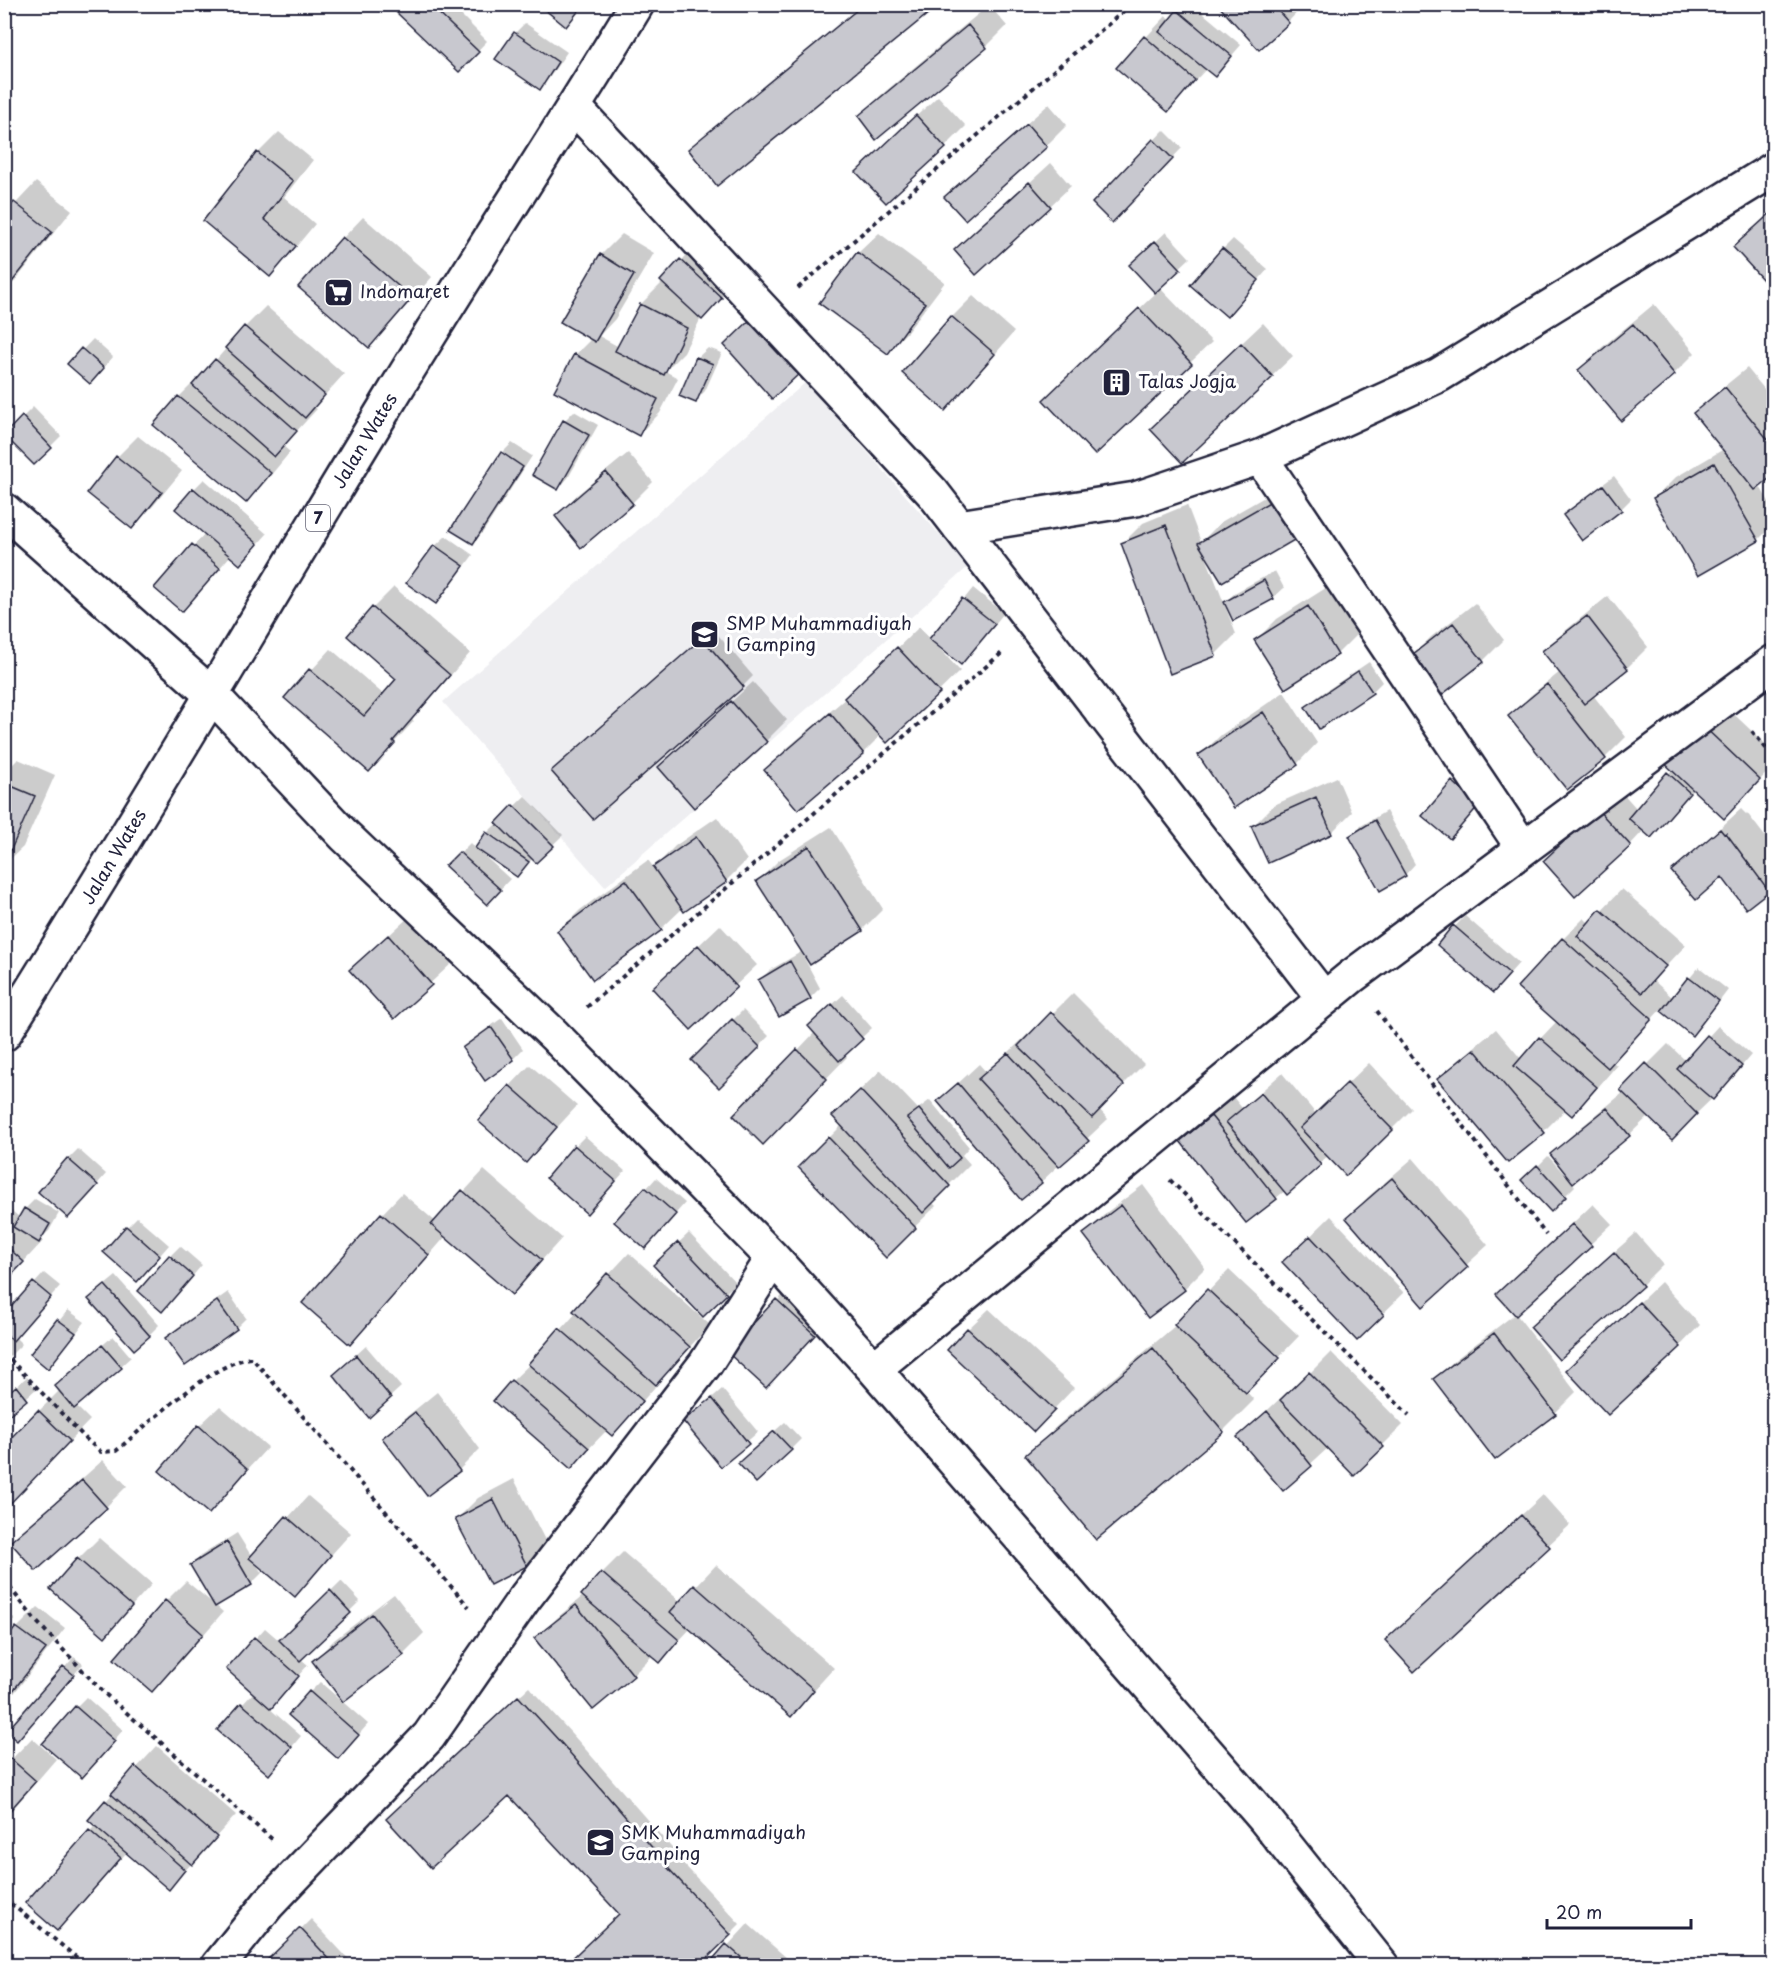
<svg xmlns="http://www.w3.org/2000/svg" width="1778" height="1970" viewBox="0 0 1778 1970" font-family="'Playpen Sans',sans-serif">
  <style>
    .built { fill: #eeeef1 }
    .shadow { fill: #0003 }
    .building { fill: #c8c8cf; stroke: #22223b; stroke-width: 1.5 }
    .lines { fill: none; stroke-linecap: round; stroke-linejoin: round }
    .minor-casing { stroke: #22223b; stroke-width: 38 }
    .highway-casing { stroke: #22223b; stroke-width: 38 }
    .path { stroke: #22223b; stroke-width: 4; stroke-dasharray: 4.5 4.5; stroke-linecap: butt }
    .minor { stroke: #fff; stroke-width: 33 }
    .highway { stroke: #fff; stroke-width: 33 }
    .labels { text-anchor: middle; stroke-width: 6; stroke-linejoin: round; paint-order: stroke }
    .shield { fill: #fff; stroke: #646476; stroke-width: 1.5 }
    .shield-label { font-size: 16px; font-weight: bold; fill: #22223b }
    .poi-label { font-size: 18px; fill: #22223b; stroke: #fff; text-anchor: start }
    .street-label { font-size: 18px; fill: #22223b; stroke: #fff }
  </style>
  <rect width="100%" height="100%" fill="#fff"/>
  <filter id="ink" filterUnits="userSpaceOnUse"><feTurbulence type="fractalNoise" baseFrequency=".0167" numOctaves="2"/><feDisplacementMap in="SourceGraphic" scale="12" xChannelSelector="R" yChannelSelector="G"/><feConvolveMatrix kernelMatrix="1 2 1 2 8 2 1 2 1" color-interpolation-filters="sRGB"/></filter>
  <g filter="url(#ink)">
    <!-- built -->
    <path class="built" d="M806,382L968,567L605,887L443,702Z"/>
    <!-- shadow -->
    <path class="shadow" d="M405,4H450L487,41L459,70Z
      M864,4L690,149L700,139Z
      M1185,4H1192L1241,45L1215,75L1207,68L1168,110L1118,67L1166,16L1171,20Z
      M1219,4H1305L1288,22Z
      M989,5L1007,26L986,47L860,117L880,96Z
      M525,23L567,52L549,78L539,88L515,33Z
      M938,96L966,126L945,147L879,151Z
      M1049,104L1067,125L1046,146L965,218L946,197L967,176Z
      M1164,130L1182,148L1112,220L1094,203Z
      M279,132L313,160L284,197L315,224L290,254L270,275L205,221L258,153Z
      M1051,163L1071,186L1050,206L956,250Z
      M36,182L72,210L15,281L4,292V216Z
      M363,217L432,277L389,325L369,346L343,238Z
      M1166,232L1190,258L1159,287L1212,342L1095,453L1065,379L1157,292L1131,265Z
      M879,233L945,282L908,331L887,352L858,253Z
      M622,234L654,253L615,319L599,336L619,347L641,304L663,282L691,250L731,287L701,318L684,352L665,371L678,378L660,413L639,434L575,355L592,338L601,255Z
      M1233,239L1268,269L1237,305L1223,249Z
      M973,296L1014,332L966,388L945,409L952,317Z
      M1654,304L1695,353L1674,374L1622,419L1580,370L1600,349Z
      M266,306L344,374L314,407L317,409L283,446L290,452L266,481L245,501L179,397L200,376L201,377L245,327Z
      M1263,323L1293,356L1272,376L1173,408Z
      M93,339L113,357L100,372L69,364Z
      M708,348L722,353L705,391L695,401L697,358Z
      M1747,368L1774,401V473L1759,485L1774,510V524L1758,540L1655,498L1676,477L1724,449L1695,413L1716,393Z
      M33,407L61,436L34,463L6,434Z
      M574,411L598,425L568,478L558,489L564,421Z
      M138,436L182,471L153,506L132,527L89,492L117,457Z
      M512,443L532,456L483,532L473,543L502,453Z
      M628,453L653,482L632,503L557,516L577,495Z
      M1614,476L1631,499L1621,509L1565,515L1575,505Z
      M204,479L267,534L250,553L231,555L192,600L156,588L205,533L194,489Z
      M1294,480L1316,517L1206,557L1224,603L1236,592L1275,571L1284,588L1273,598L1225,606L1236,634L1215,655L1123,543L1143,523L1187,505L1201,542L1221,522Z
      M446,536L473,555L446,592L436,602L409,583L435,546Z
      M1329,586L1358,633L1337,654L1285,687L1256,640L1277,619Z
      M394,587L470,653L412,720L414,721L369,770L286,698L331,649L384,695L398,679L373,608Z
      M973,588L1004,613L971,653L939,646L938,647L960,671L888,741L881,735L863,753L798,808L766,770L786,749L846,698L919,627L931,640Z
      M1608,596L1648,647L1627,668L1593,695L1626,737L1605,758L1567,788L1510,717L1530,696L1560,672L1544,651L1565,631Z
      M1475,603L1504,640L1483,661L1410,658L1431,637Z
      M713,629L753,676L743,686L563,761Z
      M1369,662L1382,682L1372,692L1307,707L1317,697Z
      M753,682L787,720L766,741L660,767Z
      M1284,692L1317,743L1297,764L1200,755L1221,735Z
      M1721,702L1774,752V765L1745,796L1694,788L1661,826L1644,830L1630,845L1545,861L1620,790L1637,809L1673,769Z
      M18,759L55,775L23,847L4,865V773Z
      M1463,772L1488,794L1449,837L1453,782Z
      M1337,777L1352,812L1331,833L1253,826L1274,805Z
      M525,796L563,835L536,861L533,858L517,875L481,850L480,852L510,879L487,903L447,866L470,843L476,849L487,833Z
      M1741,809L1746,814L1747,813L1774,848V884L1768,889L1722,875L1673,871Z
      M1386,811L1415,864L1405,875L1380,889L1351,836L1361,826Z
      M717,817L747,860L726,881L685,910L683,908L661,929L594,978L559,931L580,910L648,860L654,868L675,846Z
      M831,827L883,909L863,929L811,963L758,881L779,860Z
      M1622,889L1686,945L1653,980L1673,998L1699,967L1728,990L1702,1024L1692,1034L1661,1009L1612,1062L1617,1065L1593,1093L1572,1114L1566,1109L1544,1131L1439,1079L1460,1059L1496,1029L1521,1059L1557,1021L1563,939L1584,918L1589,923Z
      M410,916L452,963L394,1017L351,970Z
      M1465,916L1519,963L1503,981L1439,944Z
      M720,925L757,965L691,1028L654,988Z
      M801,952L820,988L810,998L760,980L770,970Z
      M1073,993L1144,1064L1099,1109L1108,1119L1041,1182L939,1101L979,1064L987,1073L1029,1033L1031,1035Z
      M843,995L872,1028L844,1054L847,1057L784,1122L798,1050L815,1032L820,1016Z
      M743,1010L769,1036L719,1086L693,1060Z
      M502,1018L523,1049L513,1059L464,1048L474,1038Z
      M1718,1026L1751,1055L1723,1088L1671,1138L1649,1116L1629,1135L1572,1182L1575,1186L1551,1210L1534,1170L1548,1156L1566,1176L1568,1174L1552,1154L1573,1134L1624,1092L1622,1090L1668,1044L1686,1061Z
      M1369,1063L1412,1109L1392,1129L1328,1156L1276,1198L1182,1141L1203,1120L1233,1097L1242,1108L1282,1073L1316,1114Z
      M530,1065L577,1106L526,1161L510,1086Z
      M881,1070L918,1109L930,1100L969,1147L962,1155L970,1164L932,1202L936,1206L886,1255L800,1167L842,1125L855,1095Z
      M585,1136L625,1171L597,1202L575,1146Z
      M78,1149L106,1174L78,1206L68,1159Z
      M1413,1158L1488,1245L1423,1305L1348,1218L1368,1197Z
      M484,1170L562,1238L512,1293L446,1236L371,1322L350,1343L382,1214L402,1193L436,1222Z
      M656,1178L685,1203L655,1237L616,1222Z
      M1143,1185L1205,1268L1184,1289L1148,1316L1085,1234L1106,1213Z
      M35,1199L59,1213L49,1231L41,1238L43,1241L4,1283V1218L12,1211L20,1218L25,1209Z
      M1593,1204L1612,1224L1516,1314L1576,1392L1555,1413L1435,1379L1456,1359L1516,1313L1519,1274Z
      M1331,1216L1404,1293L1357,1339L1284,1262Z
      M137,1217L169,1245L147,1270L127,1227Z
      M689,1233L736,1283L703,1314L655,1265Z
      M1636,1233L1663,1264L1642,1285L1559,1358L1532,1327L1552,1306Z
      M180,1246L202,1265L172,1300L170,1256Z
      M629,1253L710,1325L661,1378L662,1379L632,1413L612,1434L607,1430L571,1467L512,1381L533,1361L577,1312L575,1311Z
      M1229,1270L1299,1336L1246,1391L1254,1400L1223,1431L1028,1455L1058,1425L1176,1325Z
      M44,1273L60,1286L15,1337L22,1344L4,1362V1317Z
      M116,1276L159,1325L149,1335L100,1289Z
      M798,1279L835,1313L787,1365L729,1352Z
      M1661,1282L1700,1325L1680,1346L1568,1370Z
      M228,1292L246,1318L236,1328L167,1338L177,1328Z
      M989,1309L1074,1388L1034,1430L968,1329Z
      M68,1310L85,1322L48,1367L32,1354Z
      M113,1336L131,1357L76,1406L90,1420L4,1508L39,1411L60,1390L67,1376Z
      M366,1346L401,1387L369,1416L345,1365Z
      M1331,1352L1403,1425L1354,1474L1328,1448L1283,1489L1239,1437L1288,1391L1290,1393Z
      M27,1377L36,1389L4,1417V1396Z
      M722,1389L758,1432L721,1464L685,1421Z
      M437,1392L480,1449L459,1470L384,1438L405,1418Z
      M220,1406L268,1447L209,1512L199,1426Z
      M785,1422L801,1439L791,1449L750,1453Z
      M103,1460L127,1486L106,1507L12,1542L33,1522Z
      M514,1479L547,1544L527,1565L491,1583L457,1519L478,1498Z
      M1543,1495L1570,1525L1414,1670L1387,1640Z
      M308,1496L351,1533L295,1595L254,1561L262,1573L251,1584L215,1605L223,1612L173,1670L152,1690L166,1601L186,1581L215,1605L192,1565L202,1555L237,1533L252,1557Z
      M99,1538L152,1584L105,1635L78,1559Z
      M623,1552L681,1602L716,1565L834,1668L791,1715L691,1628L660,1661L653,1655L633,1675L593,1708L536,1639L557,1618L584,1595L583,1594L602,1573Z
      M341,1581L360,1601L301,1659L308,1665L269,1708L301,1736L279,1762L219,1730L254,1692L228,1669L265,1628L280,1641Z
      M394,1594L424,1633L403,1654L314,1661L334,1640Z
      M38,1607L65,1628L4,1706V1645L17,1628Z
      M4,1608L15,1620L4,1630Z
      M74,1657L83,1664L27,1729L8,1732L4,1737V1719L13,1725Z
      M320,1682L368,1724L348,1747L310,1692Z
      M529,1687L573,1735L678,1855L677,1857L740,1924L730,1934L509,1794L398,1809Z
      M86,1697L123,1730L92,1766L76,1707Z
      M32,1738L56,1759L5,1818L4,1767Z
      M157,1746L236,1815L169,1888L127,1852L78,1908L57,1929L90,1831L96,1825L106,1801Z
      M311,1919L355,1966H263Z
      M748,1924L796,1966H709Z
      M1358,1950L1370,1966H1339Z"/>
    <!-- building -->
    <path class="building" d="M403,4H429L479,52L459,72L396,12Z
      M538,4H584L566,27Z
      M864,4H940L717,186L688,149Z
      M1217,4H1272L1289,23L1259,50Z
      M1177,10L1232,56L1215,77L1159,32Z
      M968,25L987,48L876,140L858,116Z
      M514,32L558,62L540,90L495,59Z
      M1144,36L1195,80L1168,112L1116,68Z
      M916,115L946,148L886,203L856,172Z
      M1027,124L1047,147L965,220L944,197Z
      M1153,139L1173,159L1112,223L1092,203Z
      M257,152L293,181L264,219L296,246L270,277L203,221Z
      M1029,182L1051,207L976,275L954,250Z
      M14,202L52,232L4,292V213Z
      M1774,210V292L1733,247Z
      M342,237L412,298L369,348L298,287Z
      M1155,241L1181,269L1155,293L1129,265Z
      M1222,248L1259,280L1227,317L1190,285Z
      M857,252L925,303L888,354L819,303Z
      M600,254L634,275L595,342L560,322Z
      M680,259L722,298L702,320L660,281Z
      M640,304L687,328L664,375L615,351Z
      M1139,308L1192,364L1095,455L1043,400Z
      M951,316L995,354L945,411L902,373Z
      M750,320L799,374L772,399L724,345Z
      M1633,324L1675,375L1621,421L1578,370Z
      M244,326L325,395L305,418L225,348Z
      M1241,343L1273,377L1182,463L1150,429Z
      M81,348L104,368L90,384L67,364Z
      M574,354L658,399L639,436L554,391Z
      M696,357L713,364L696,403L679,396Z
      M215,359L297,431L274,457L192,385Z
      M1725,387L1774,447V475L1755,490L1693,413Z
      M178,396L271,473L246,503L153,425Z
      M22,416L52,448L34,465L4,435Z
      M563,420L589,435L558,490L532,475Z
      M501,452L523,467L473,544L450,530Z
      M116,456L162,492L132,529L87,493Z
      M1714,463L1759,541L1698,576L1653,498Z
      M606,472L633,504L581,548L555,516Z
      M1603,485L1622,510L1582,541L1563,515Z
      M193,488L258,544L240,565L175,509Z
      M1273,500L1296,539L1222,582L1198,543Z
      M1166,525L1216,656L1170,674L1121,543Z
      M192,544L220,568L182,612L154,588Z
      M434,545L464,566L436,604L406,583Z
      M1264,580L1274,599L1233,621L1224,602Z
      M962,598L995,624L961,665L929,639Z
      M1308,606L1338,655L1285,689L1254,640Z
      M372,607L450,675L393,741L395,743L369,772L284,698L309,669L364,716L396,679L347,636Z
      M1587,616L1628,669L1584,704L1542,651Z
      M1453,623L1484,662L1439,697L1408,658Z
      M702,638L744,687L593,819L551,771Z
      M897,647L940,693L887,743L844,698Z
      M1358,671L1373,693L1319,729L1305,707Z
      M1547,684L1606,759L1567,790L1508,716Z
      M731,701L767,742L694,808L658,767Z
      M1263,712L1298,765L1234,808L1198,755Z
      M830,713L864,754L798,810L764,770Z
      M1699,722L1760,780L1724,819L1662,761Z
      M1667,772L1690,793L1651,838L1628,818Z
      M1452,781L1479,805L1450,839L1422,816Z
      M4,783L35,796L4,865Z
      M1316,797L1332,834L1268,863L1251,826Z
      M513,805L554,846L536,863L496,823Z
      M1598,810L1631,846L1575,897L1543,861Z
      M1375,820L1406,876L1380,891L1349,836Z
      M1720,829L1724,834L1726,833L1769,891L1746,909L1722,877L1696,900L1671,871Z
      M486,832L529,862L517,877L475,848Z
      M696,837L727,882L684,912L653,867Z
      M809,846L863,931L810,965L756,881Z
      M459,852L501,890L487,905L445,866Z
      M626,880L662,930L593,980L557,931Z
      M1600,909L1666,966L1642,993L1577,936Z
      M1453,925L1510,974L1493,993L1437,945Z
      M388,935L432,985L394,1019L349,970Z
      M1562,938L1652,1019L1608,1068L1517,987Z
      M698,945L737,987L691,1030L652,988Z
      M790,961L811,999L779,1017L758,980Z
      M1688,977L1719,1001L1692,1036L1661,1011Z
      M832,1004L863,1039L839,1061L808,1026Z
      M1051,1012L1124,1085L1092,1118L1018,1046Z
      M732,1019L760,1047L719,1088L691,1060Z
      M491,1027L514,1060L485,1081L462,1048Z
      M1707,1035L1742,1066L1713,1100L1677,1069Z
      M1539,1037L1597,1087L1572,1116L1514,1066Z
      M797,1049L827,1079L763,1145L733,1115Z
      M1474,1049L1545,1133L1508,1163L1437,1079Z
      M1008,1053L1089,1141L1059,1167L978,1079Z
      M1646,1063L1697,1114L1672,1140L1620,1090Z
      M958,1083L1042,1183L1021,1200L937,1101Z
      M1347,1083L1393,1130L1346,1176L1300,1128Z
      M509,1085L557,1127L526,1163L478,1121Z
      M860,1090L950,1186L923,1213L832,1116Z
      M1261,1093L1321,1165L1287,1195L1226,1122Z
      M1607,1108L1630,1136L1573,1183L1550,1154Z
      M919,1109L960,1158L949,1168L907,1118Z
      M1211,1116L1277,1199L1246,1223L1180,1141Z
      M828,1137L916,1228L886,1258L798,1167Z
      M574,1145L616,1181L587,1214L546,1178Z
      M67,1158L98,1185L68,1218L38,1192Z
      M1537,1165L1566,1197L1551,1212L1521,1180Z
      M1392,1178L1468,1267L1423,1307L1346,1218Z
      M645,1187L676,1214L645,1249L614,1222Z
      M462,1190L542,1260L512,1295L431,1225Z
      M1121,1205L1185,1290L1148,1318L1083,1234Z
      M24,1208L50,1224L39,1243L13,1227Z
      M381,1213L429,1255L350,1345L302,1303Z
      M1572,1224L1592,1246L1516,1316L1496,1294Z
      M126,1226L160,1256L137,1282L103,1252Z
      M1310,1236L1384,1315L1357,1341L1282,1262Z
      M678,1242L727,1294L703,1317L653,1265Z
      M4,1244L24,1262L4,1283Z
      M1614,1252L1643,1286L1559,1360L1530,1327Z
      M169,1255L193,1276L162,1312L138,1291Z
      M607,1273L690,1347L656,1385L573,1311Z
      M33,1282L51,1297L13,1341L4,1333V1315Z
      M105,1285L150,1336L134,1350L88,1299Z
      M1207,1289L1280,1358L1246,1393L1174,1325Z
      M776,1299L815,1335L766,1388L727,1352Z
      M217,1301L237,1329L185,1366L165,1338Z
      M1639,1302L1681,1347L1608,1415L1566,1370Z
      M57,1319L76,1333L48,1369L30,1354Z
      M559,1328L643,1401L612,1436L528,1364Z
      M967,1328L1055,1410L1034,1432L947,1350Z
      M1494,1333L1556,1414L1495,1460L1433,1379Z
      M102,1345L122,1368L74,1409L55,1386Z
      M1153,1348L1224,1432L1096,1540L1025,1455Z
      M356,1355L391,1398L369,1418L333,1375Z
      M1309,1372L1384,1447L1354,1476L1280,1400Z
      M511,1380L589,1448L571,1469L493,1401Z
      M16,1386L27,1400L4,1419V1396Z
      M712,1398L749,1444L721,1467L683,1421Z
      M38,1410L70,1441L4,1510V1445Z
      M1267,1411L1312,1466L1283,1491L1237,1437Z
      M415,1412L460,1471L427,1496L382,1438Z
      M198,1425L248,1469L209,1514L159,1471Z
      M774,1431L792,1450L756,1483L738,1463Z
      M82,1480L107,1508L36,1571L10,1542Z
      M493,1499L527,1566L490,1585L455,1519Z
      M1521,1515L1550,1547L1414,1672L1385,1640Z
      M286,1516L331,1555L295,1597L249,1558Z
      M227,1542L252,1585L215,1607L190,1565Z
      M77,1558L132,1606L105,1637L50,1589Z
      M601,1572L679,1640L660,1663L581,1595Z
      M694,1585L814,1690L791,1717L670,1612Z
      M330,1590L351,1613L300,1661L279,1640Z
      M165,1600L203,1634L152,1692L114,1659Z
      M576,1605L634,1676L593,1710L534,1638Z
      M372,1614L404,1655L343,1702L312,1661Z
      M16,1627L46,1649L4,1702V1642Z
      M254,1637L299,1676L271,1709L226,1669Z
      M63,1666L74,1675L17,1741L6,1732Z
      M309,1691L359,1735L338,1759L288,1715Z
      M518,1696L563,1745L669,1867L668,1868L731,1935L699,1966H564L619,1914L509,1796L431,1868L386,1819Z
      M241,1703L292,1747L269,1775L217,1730Z
      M75,1706L115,1741L82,1778L42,1744Z
      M10,1758L36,1781L4,1817V1765Z
      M135,1766L217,1837L192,1865L111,1794Z
      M105,1800L185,1870L169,1890L88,1820Z
      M89,1830L121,1858L57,1931L25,1903Z
      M300,1928L336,1966H261Z
      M726,1944L751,1966H707Z"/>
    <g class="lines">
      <defs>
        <path id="minor" d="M575,108L933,493L1324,999
          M1260,457L1523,848
          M4,510L212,695L344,835L554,1035L773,1258L874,1369L1264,1818L1382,1966
          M959,527L1136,499L1260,457L1439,375L1774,169
          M874,1369L1351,977L1774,662
          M218,1966L268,1904L429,1736L524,1599L706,1363L773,1258"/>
        <path id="highway" d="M4,1034C136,825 260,612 389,401C470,267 556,138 637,4"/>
      </defs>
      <!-- minor casing -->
      <use href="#minor" class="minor-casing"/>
      <!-- highway casing -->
      <use href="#highway" class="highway-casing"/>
      <!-- path -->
      <path class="path" d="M798,288L1132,4
        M1752,731L1774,758
        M587,1007L1003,652
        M1377,1011L1546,1235
        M1170,1180L1409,1415
        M4,1353L86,1439L101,1452L116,1451C147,1425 214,1361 252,1358L469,1607
        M4,1580L36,1621L105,1694L273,1840
        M4,1898L87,1966"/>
      <!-- minor -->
      <use href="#minor" class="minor"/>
      <!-- highway -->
      <use href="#highway" class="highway"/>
    </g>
  </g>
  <!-- icons -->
  <defs>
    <symbol id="supermarket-square" viewBox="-11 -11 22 22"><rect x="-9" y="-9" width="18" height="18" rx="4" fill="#22223b" stroke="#fff"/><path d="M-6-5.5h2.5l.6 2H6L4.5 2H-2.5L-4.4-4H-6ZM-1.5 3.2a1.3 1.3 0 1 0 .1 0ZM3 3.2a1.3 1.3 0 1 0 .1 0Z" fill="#fff"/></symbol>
    <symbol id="building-square" viewBox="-11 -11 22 22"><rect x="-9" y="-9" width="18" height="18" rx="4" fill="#22223b" stroke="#fff"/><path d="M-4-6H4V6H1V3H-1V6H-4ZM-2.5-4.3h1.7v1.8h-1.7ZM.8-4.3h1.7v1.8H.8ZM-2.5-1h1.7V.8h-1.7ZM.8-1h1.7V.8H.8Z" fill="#fff"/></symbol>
    <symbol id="school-square" viewBox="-11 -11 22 22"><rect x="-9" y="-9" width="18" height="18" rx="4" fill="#22223b" stroke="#fff"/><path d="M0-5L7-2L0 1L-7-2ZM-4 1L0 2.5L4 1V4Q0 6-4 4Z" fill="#fff"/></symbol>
  </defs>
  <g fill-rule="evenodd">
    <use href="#supermarket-square" x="322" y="276" width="33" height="33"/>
    <use href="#building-square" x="1100" y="366" width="33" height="33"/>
    <use href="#school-square" x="688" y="618" width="33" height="33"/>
    <use href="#school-square" x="584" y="1826" width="33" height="33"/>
  </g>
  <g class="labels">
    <!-- shield labels -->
    <rect class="shield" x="306" y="505" width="24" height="26" rx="4.5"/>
    <g class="shield-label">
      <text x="318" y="524">7</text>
    </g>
    <!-- poi labels -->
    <g class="poi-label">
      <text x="360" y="298">Indomaret</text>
      <text x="1138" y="388">Talas Jogja</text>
      <text x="726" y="630">SMP Muhammadiyah<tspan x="726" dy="21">I Gamping</tspan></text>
      <text x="621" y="1839">SMK Muhammadiyah<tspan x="621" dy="21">Gamping</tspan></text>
    </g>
    <!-- street labels -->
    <g class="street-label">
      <text transform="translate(365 441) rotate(-59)" y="6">Jalan Wates</text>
      <text transform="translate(114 857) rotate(-59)" y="6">Jalan Wates</text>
    </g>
  </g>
  <!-- margin -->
  <rect width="1778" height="1970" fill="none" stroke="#fff" stroke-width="24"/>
  <rect x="12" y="12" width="1754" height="1946" fill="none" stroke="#22223b" stroke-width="2" filter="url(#ink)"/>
  <!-- scale -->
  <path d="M1547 1919v9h144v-9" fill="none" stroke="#22223b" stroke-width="3"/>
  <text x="1556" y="1919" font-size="18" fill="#22223b" stroke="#ffffff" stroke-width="4.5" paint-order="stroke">20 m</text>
</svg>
